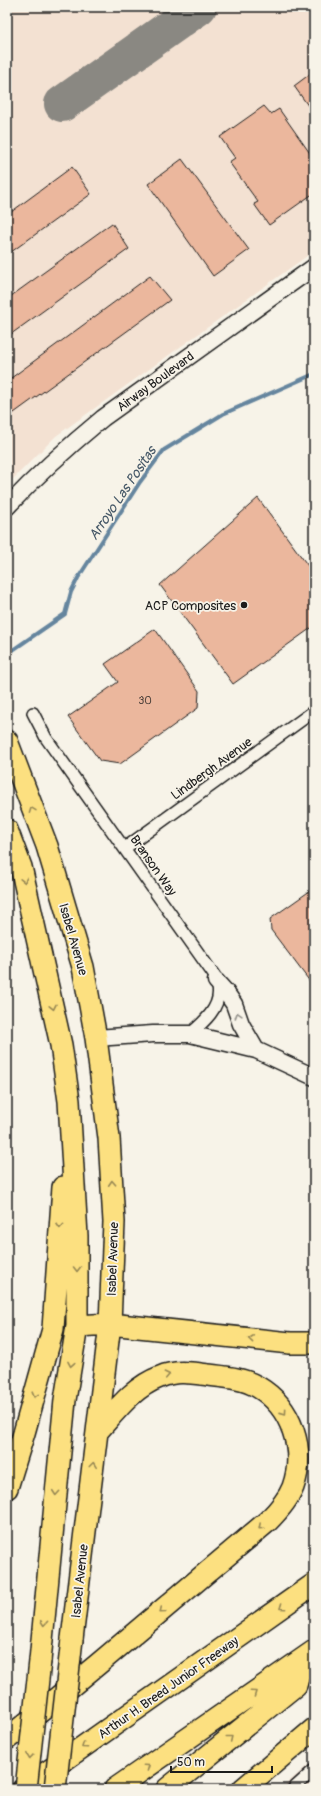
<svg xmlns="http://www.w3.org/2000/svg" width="321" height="1796" viewBox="0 0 321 1796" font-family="Pangolin,sans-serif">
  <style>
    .built { fill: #f3e1d2 }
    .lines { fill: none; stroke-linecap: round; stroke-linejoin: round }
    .stream { stroke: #65859e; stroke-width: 4 }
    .taxiway { stroke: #8a8882; stroke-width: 36 }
    .building { fill: #ebb79d; stroke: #1c1c1c }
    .street-casing { stroke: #1c1c1c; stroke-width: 14 }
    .secondary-casing { stroke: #1c1c1c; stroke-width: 19 }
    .highway-casing { stroke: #1c1c1c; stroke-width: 24 }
    .street { stroke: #f7f3e8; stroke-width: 11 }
    .secondary { stroke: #f7f3e8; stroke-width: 16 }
    .highway { stroke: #fce080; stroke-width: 21 }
    .highway-bridge-casing { stroke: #1c1c1c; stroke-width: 24; stroke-linecap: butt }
    .highway-bridge { stroke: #fce080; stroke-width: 21 }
    .oneway { stroke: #978853 }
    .oneway2 { stroke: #94928c }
    .poi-dot { fill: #1c1c1c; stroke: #f7f3e8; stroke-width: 1.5 }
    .labels { text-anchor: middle; stroke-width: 3.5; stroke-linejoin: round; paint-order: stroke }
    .number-label { font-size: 11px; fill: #50433c }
    .street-label { font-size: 13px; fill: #1c1c1c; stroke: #f7f3e8 }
    .poi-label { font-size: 13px; fill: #1c1c1c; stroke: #f7f3e8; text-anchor: end }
    .water-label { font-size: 14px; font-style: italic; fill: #475968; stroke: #f7f3e8 }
  </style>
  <rect width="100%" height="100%" fill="#f7f3e8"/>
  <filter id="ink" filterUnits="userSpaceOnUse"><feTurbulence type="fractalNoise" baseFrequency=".025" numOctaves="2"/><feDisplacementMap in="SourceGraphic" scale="8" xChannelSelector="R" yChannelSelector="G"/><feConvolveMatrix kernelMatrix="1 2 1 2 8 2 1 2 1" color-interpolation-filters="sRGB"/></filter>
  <g filter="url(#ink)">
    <!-- built -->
    <path class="built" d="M7,7H314V251L56,436L7,485Z
      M314,1760V1789H283L285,1785Z"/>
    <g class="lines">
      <!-- stream -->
      <path class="stream" d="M7,654L65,614L71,592L78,578L140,482L164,450L223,414L314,374"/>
      <!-- taxiway -->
      <path class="taxiway" d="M62,104L199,7"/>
    </g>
    <!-- building -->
    <path class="building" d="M314,71V114L294,86Z
      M264,106L271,114L279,109L314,159V193L269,225L254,204L258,202L229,162L235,158L220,137Z
      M182,159L249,250L213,276L148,184Z
      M72,167L91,194L7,255V215Z
      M112,223L129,249L7,337V299Z
      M150,276L170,300L7,418V381Z
      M258,498L314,574V626L233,684L160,585Z
      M155,629L199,691L198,708L120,764L100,761L68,717L118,682L105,664Z
      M314,888V987L271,930L270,919Z"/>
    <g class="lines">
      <defs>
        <path id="street" d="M33,713L46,738L214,975C216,979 218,983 218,987C222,1007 203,1023 190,1034
          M125,848L314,711
          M293,1789L314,1770"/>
        <path id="secondary" d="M7,507C37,475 69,446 103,418L314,267
          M216,981L225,991L234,1004L241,1024L256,1050
          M96,1038L153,1034H190L256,1050L314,1077"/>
        <path id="highway" d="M7,741L47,846L83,967L96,1038L109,1138L114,1222L110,1324L72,1639
          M7,830L21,867L61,1045L69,1101L77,1236V1326L65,1400L40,1661
          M77,1326L110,1324L290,1343H314
          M7,1488L24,1433L53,1329L63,1187
          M7,1739L97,1665L268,1521C278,1511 288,1500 293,1487C306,1450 292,1407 258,1387C243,1378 224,1377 208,1375C192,1373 176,1370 160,1377C133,1387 116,1411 97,1432
          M23,1789L314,1584
          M115,1789L314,1651
          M167,1789L296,1685L304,1658
          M243,1789L314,1729"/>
      </defs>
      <!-- street casing -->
      <use href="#street" class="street-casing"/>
      <!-- secondary casing -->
      <use href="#secondary" class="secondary-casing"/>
      <!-- highway casing -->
      <use href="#highway" class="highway-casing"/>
      <!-- street -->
      <use href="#street" class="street"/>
      <!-- secondary -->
      <use href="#secondary" class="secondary"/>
      <!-- highway -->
      <use href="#highway" class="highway"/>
      <defs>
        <path id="highway-bridge" d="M26,1789L40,1661
          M55,1789L72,1639"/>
      </defs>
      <!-- highway-bridge casing -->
      <use href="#highway-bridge" class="highway-bridge-casing"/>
      <!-- highway-bridge -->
      <use href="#highway-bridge" class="highway-bridge"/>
    </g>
    <!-- one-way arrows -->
    <defs><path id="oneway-chevron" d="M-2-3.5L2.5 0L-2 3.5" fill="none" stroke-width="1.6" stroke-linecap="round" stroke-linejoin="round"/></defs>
    <g class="oneway">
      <use href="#oneway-chevron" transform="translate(32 810) rotate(-111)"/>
      <use href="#oneway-chevron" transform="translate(24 880) rotate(77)"/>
      <use href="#oneway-chevron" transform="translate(53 1007) rotate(78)"/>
      <use href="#oneway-chevron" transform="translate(112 1183) rotate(-93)"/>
      <use href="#oneway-chevron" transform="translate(60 1226) rotate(94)"/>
      <use href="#oneway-chevron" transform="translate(77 1269) rotate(90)"/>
      <use href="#oneway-chevron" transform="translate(251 1339) rotate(-174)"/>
      <use href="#oneway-chevron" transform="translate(71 1364) rotate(100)"/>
      <use href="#oneway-chevron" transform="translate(167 1375) rotate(-12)"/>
      <use href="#oneway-chevron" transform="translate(35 1395) rotate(105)"/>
      <use href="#oneway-chevron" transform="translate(284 1412) rotate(55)"/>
      <use href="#oneway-chevron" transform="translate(93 1465) rotate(-83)"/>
      <use href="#oneway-chevron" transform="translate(56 1493) rotate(95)"/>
      <use href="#oneway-chevron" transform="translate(261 1527) rotate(138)"/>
      <use href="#oneway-chevron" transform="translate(282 1607) rotate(145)"/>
      <use href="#oneway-chevron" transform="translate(162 1611) rotate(140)"/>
      <use href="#oneway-chevron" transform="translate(44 1623) rotate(95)"/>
      <use href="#oneway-chevron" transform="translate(254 1693) rotate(-35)"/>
      <use href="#oneway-chevron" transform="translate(230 1738) rotate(-39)"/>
      <use href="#oneway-chevron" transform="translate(84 1746) rotate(145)"/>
      <use href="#oneway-chevron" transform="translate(30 1756) rotate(96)"/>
      <use href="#oneway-chevron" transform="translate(147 1767) rotate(-35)"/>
    </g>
    <use class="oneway2" href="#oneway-chevron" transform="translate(238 1015) rotate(-108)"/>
  </g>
  <!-- markers -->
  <circle class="poi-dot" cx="244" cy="605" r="4"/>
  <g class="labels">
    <!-- number labels -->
    <g class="number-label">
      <text x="145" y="704">30</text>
    </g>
    <!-- street labels -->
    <g class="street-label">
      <text transform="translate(155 381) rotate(-36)" y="5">Airway Boulevard</text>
      <text transform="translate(211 768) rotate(-36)" y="5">Lindbergh Avenue</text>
      <text transform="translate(154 865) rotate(55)" y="5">Branson Way</text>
      <text transform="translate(74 939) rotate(74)" y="5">Isabel Avenue</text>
      <text transform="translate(112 1259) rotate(-88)" y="5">Isabel Avenue</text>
      <text transform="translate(79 1581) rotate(-84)" y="5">Isabel Avenue</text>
      <text transform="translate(168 1687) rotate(-35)" y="5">Arthur H. Breed Junior Freeway</text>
    </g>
    <!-- poi labels -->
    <g class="poi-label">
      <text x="236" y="610">ACP Composites</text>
    </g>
    <!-- water labels -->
    <g class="water-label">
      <text transform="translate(122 493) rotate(-56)" y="5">Arroyo Las Positas</text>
    </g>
  </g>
  <!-- margin -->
  <rect width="321" height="1796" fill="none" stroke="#f7f3e8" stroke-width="24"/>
  <rect x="12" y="12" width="297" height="1772" fill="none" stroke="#1c1c1c" stroke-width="1.5" filter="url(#ink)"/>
  <!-- scale -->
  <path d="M171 1766v6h101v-6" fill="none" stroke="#1c1c1c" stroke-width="2"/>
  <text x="177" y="1766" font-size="12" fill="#1c1c1c" stroke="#f7f3e8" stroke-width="3" paint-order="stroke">50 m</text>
</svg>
